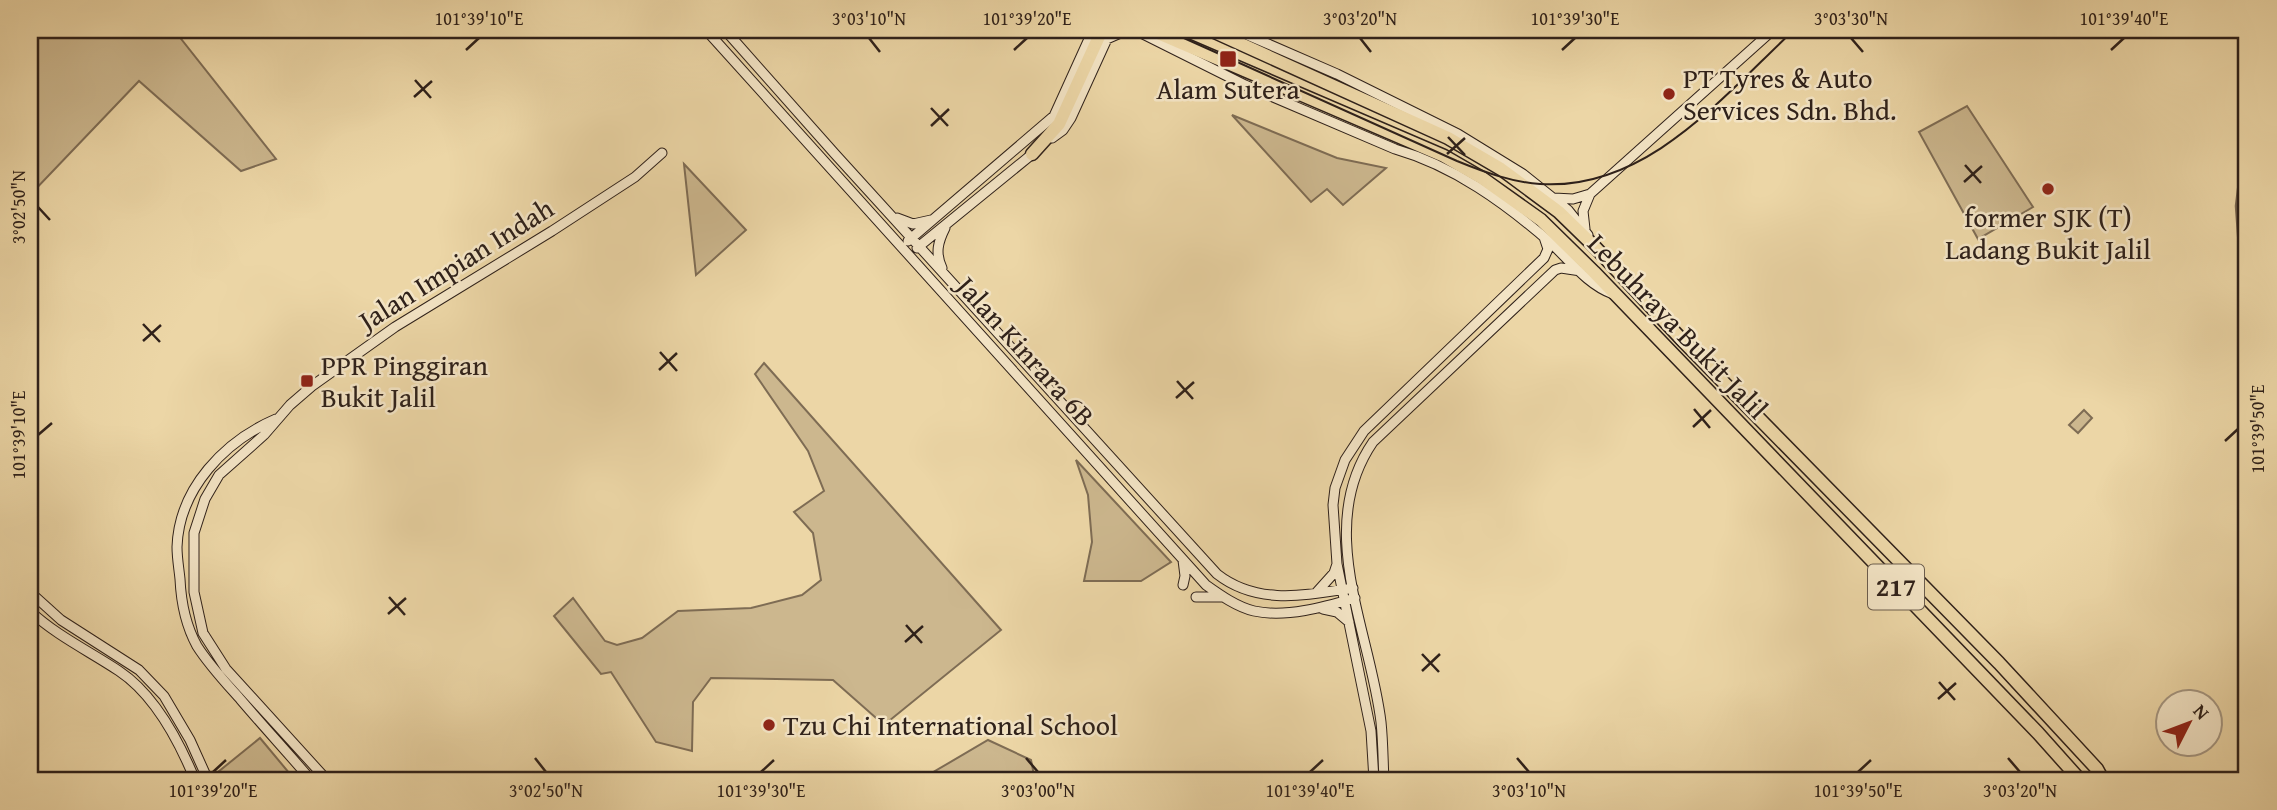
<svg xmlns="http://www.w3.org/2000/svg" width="2277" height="810" viewBox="0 0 2277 810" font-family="'Gentium Book Plus',serif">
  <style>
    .green { fill: #ccb78e; stroke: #7e6c54; stroke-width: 2 }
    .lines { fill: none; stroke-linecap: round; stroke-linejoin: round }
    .stream { stroke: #7a6851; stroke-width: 2.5 }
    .secondary-casing { stroke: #2f211a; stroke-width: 11 }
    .highway-casing { stroke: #2f211a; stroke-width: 15 }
    .secondary { stroke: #f3e4c5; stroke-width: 9 }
    .highway { stroke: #ecd6a6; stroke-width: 12 }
    .tram { stroke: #2f211a; stroke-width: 2 }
    .ticks { fill: none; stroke: #2f211a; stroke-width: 2.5 }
    .poi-dot { fill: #8f2418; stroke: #f3e4c5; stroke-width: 2.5 }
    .labels { text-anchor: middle; stroke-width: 5; stroke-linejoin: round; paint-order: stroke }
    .shield { fill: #f3e4c5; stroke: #6a5c4d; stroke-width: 2 }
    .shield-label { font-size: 26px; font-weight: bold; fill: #2f211a }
    .poi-label { font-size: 28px; fill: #2f211a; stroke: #f3e4c5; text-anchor: start }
    .street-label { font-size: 28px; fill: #2f211a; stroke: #f3e4c5 }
    .neatline { fill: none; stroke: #2f211a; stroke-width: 2.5 }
    .ticks-label { font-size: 18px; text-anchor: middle; fill: #2f211a }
  </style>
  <rect width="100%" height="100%" fill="#ecd6a6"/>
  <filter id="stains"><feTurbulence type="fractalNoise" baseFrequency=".00286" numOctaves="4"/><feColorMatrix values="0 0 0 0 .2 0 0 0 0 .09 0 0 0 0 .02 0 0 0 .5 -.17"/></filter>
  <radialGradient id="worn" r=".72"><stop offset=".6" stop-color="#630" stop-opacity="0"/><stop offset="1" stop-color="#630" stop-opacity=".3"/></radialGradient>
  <!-- green -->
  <path class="green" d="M39,30H174L276,159L241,171L139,81L30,195V43Z
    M1967,106L2033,207L1978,239L1919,132Z
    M1232,115L1337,158L1386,168L1343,205L1327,189L1311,202Z
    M684,164L746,230L696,275Z
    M764,363L1001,630L884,725L833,680L711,678L693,702L692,751L656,742L611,672L601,674L554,616L573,598L605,641L617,645L642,638L678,611L751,608L802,595L821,580L813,533L794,512L824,491L808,451L755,374Z
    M2084,410L2092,418L2078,433L2069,425Z
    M1076,460L1171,562L1141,581H1084L1092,542L1088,495Z
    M260,738L295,780H220L218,772Z
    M988,740L1031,760L1035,780H928L930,774Z"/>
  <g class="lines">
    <!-- stream -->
    <path class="stream" d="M2237,30L2247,41
      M2247,116L2236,206L2239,248L2247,262"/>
    <defs>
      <path id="secondary" d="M706,30L1206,585C1220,595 1237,607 1254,611C1286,618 1324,607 1355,598
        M725,30L835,154L1217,574C1258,606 1306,595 1353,588
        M1135,30L1245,85L1395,149C1454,166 1505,203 1551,243C1570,261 1588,285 1613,294
        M1236,30L1337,74L1458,134L1523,174L1568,210L1588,235
        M1052,138L1063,130L1071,118L1107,39L1123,32H1138
        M1554,198L1573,199L1590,194
        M897,218L913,224L931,220
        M1585,229L1583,211L1590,194L1773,30
        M908,241L1054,116L1093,30
        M917,248L1036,151
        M942,268C935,253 938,242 945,228
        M276,419C225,441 179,488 177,547C177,558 179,569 180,579C181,601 186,626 197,646C209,665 226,683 241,700C264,727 288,753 311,780
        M1183,560L1185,576L1183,585
        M30,592L61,620L139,670L164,696L190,740L208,780
        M1316,593L1334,573L1337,564
        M1196,597H1222
        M1323,609L1337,612L1349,622
        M30,611C57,636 89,651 119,671C155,695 179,741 195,780
        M327,780L226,669L203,633L194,592V533L205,499L219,475L264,435L290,405L312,386L395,327L552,231L635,177L662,153
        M1374,780L1371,731L1337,564L1333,505L1335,488L1345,460L1364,431L1544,258L1548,249L1544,237
        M1384,780C1383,761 1383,741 1381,722C1370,630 1314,528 1373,442L1555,270L1561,268L1581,271"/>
      <path id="highway" d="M1151,30L1444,156L1482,178L1541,220L1594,272L2038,733L2080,780
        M1210,30L1448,138L1501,169L1559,212L1594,246L1684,342L1999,663L2097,769L2103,780
        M1032,154L1059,124L1102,30"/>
    </defs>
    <!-- secondary casing -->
    <use href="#secondary" class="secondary-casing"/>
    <!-- highway casing -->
    <use href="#highway" class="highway-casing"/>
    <!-- secondary -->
    <use href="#secondary" class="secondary"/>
    <!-- highway -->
    <use href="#highway" class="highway"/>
    <!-- tram -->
    <path class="tram" d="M1166,30L1457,161C1484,172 1511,182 1540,184C1647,191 1723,96 1794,30"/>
  </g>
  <!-- ticks -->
  <path class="ticks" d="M869,38L880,52M1360,38L1371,52M1851,38L1863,52M466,50L479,38M1014,50L1027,38M1562,50L1575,38M2111,50L2124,38M415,80L431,98M414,97L432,81M931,108L948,126M931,126L949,109M1448,137L1465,155M1447,154L1465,138M1965,165L1981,183M1964,182L1982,166M38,207L50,220M143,324L160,342M143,341L161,325M660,352L677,371M659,370L677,353M1177,381L1193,399M1176,398L1194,382M1694,409L1710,428M1693,427L1711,410M38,435L52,423M2225,441L2238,429M389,597L405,615M388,614L406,598M906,625L922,643M905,642L923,626M1422,654L1439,672M1422,671L1440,654M1939,682L1955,700M1938,699L1956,683M535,758L546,772M1026,758L1038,772M1517,758L1529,772M2008,758L2020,772M213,772L226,760M761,772L774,760M1310,772L1323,760M1858,772L1871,760"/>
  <!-- markers -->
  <g class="poi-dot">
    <rect x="1219" y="50" width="18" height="18" rx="3.5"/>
    <circle cx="1669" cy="94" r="7"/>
    <circle cx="2048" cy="189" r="7"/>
    <rect x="300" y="374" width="14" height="14" rx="3.5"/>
    <circle cx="769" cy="725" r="7"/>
  </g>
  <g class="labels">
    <!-- shield labels -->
    <rect class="shield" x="1868" y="564.5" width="56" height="45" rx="5"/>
    <g class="shield-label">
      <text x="1896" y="596">217</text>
    </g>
    <!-- poi labels -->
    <g class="poi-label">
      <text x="1683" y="88">PT Tyres &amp; Auto<tspan x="1683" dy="32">Services Sdn. Bhd.</tspan></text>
      <text x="1228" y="99" text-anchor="middle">Alam Sutera</text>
      <text x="2048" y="227" text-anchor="middle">former SJK (T)<tspan x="2048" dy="32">Ladang Bukit Jalil</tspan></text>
      <text x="321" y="375">PPR Pinggiran<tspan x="321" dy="32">Bukit Jalil</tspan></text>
      <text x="783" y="735">Tzu Chi International School</text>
    </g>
    <!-- street labels -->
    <g class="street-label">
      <text transform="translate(456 264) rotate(-32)" y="10">Jalan Impian Indah</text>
      <text transform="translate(1678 326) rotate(46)" y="10">Lebuhraya Bukit Jalil</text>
      <text transform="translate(1026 351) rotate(48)" y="10">Jalan Kinrara 6B</text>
    </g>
  </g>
  <!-- margin -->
  <rect width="2277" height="810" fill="none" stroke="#ecd6a6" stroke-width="77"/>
  <!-- north arrow -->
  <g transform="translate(2189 723) rotate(48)"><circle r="33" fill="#f3e4c5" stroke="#a59681" stroke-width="2"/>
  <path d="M0-5L12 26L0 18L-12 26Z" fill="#8f2418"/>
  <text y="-10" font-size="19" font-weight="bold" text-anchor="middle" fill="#2f211a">N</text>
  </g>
  <rect x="38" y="38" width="2200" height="734" class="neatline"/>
  <g class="ticks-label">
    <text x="479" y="25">101°39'10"E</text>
    <text x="869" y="25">3°03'10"N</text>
    <text x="1027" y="25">101°39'20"E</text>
    <text x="1360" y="25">3°03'20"N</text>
    <text x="1575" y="25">101°39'30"E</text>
    <text x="1851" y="25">3°03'30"N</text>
    <text x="2124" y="25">101°39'40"E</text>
    <text transform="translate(19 207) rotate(-90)" y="6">3°02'50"N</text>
    <text transform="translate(2258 429) rotate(-90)" y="6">101°39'50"E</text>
    <text transform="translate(19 435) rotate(-90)" y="6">101°39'10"E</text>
    <text x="213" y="797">101°39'20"E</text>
    <text x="546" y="797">3°02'50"N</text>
    <text x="761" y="797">101°39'30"E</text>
    <text x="1038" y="797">3°03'00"N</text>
    <text x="1310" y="797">101°39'40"E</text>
    <text x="1529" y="797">3°03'10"N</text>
    <text x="1858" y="797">101°39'50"E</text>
    <text x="2020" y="797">3°03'20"N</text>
  </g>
  <rect width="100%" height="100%" filter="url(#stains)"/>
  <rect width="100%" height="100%" fill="url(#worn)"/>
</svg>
